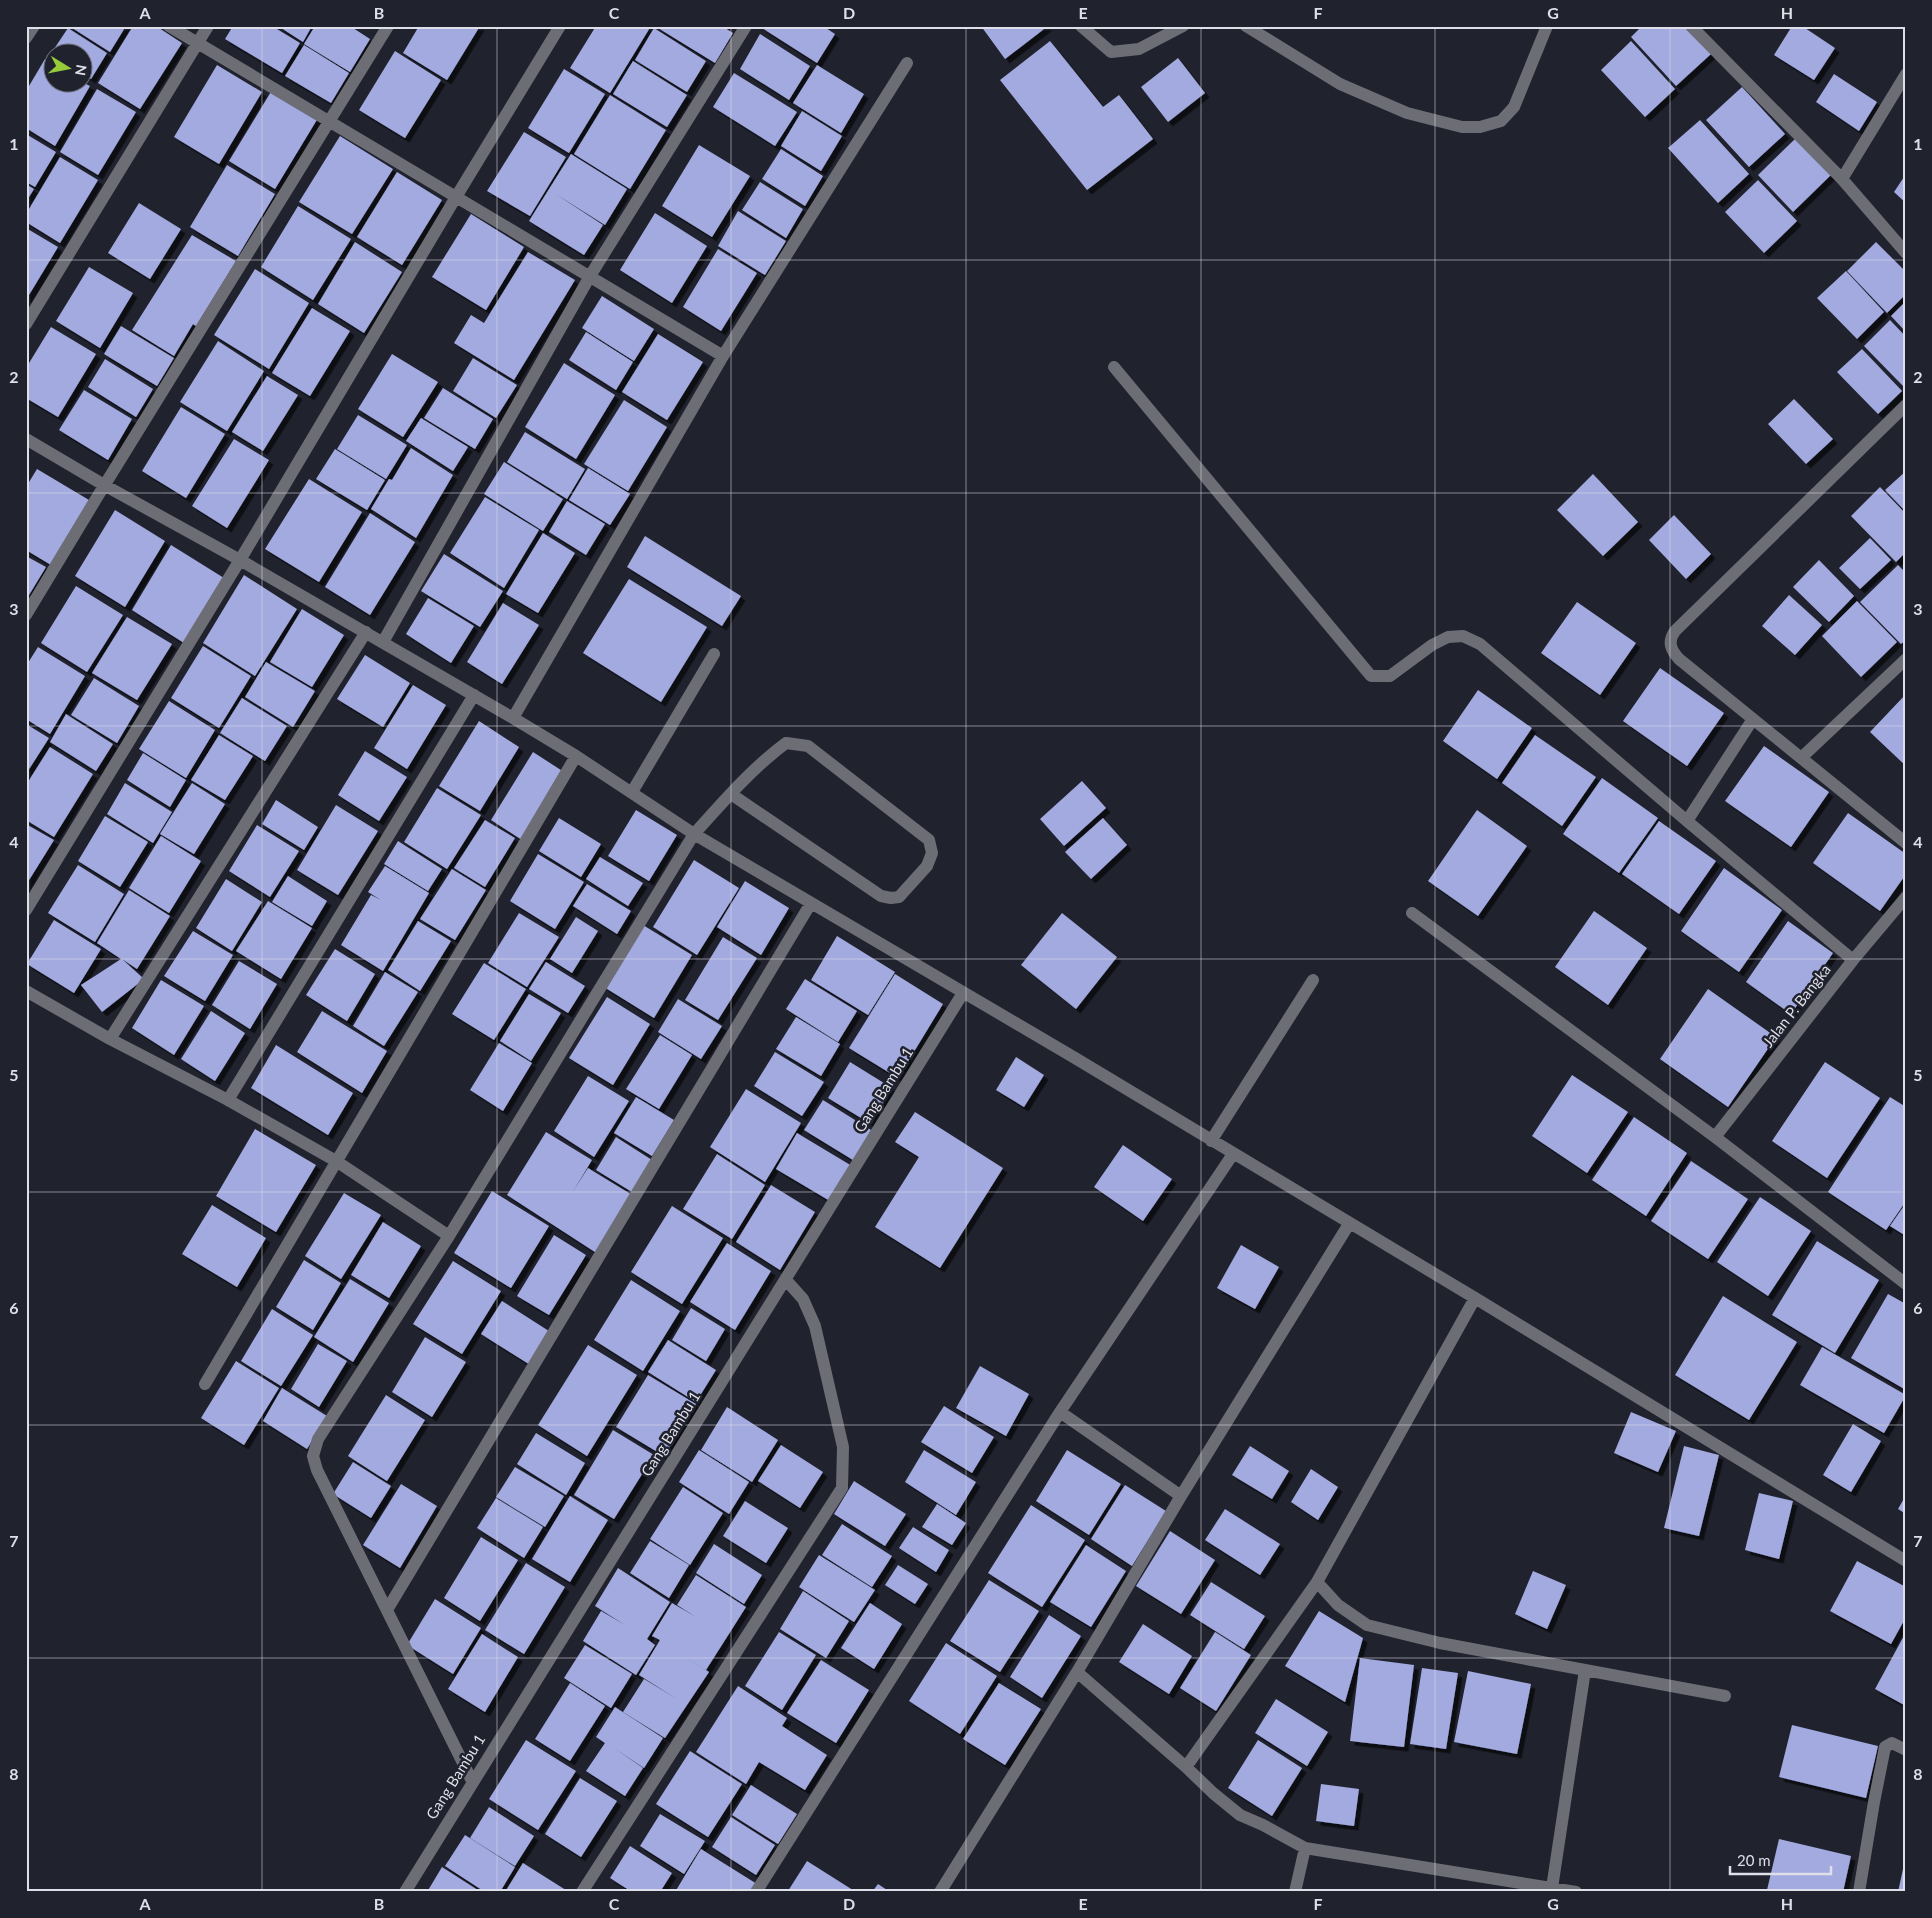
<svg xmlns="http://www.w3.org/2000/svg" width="1932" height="1918" viewBox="0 0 1932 1918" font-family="Lato,sans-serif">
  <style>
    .building { fill: #a2aae0; filter: url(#shadow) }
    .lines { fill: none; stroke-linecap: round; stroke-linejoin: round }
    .minor { stroke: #6d6e75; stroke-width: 12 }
    .grid { fill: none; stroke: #dedfe8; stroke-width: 1; stroke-opacity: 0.55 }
    .labels { text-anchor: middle; stroke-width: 5; stroke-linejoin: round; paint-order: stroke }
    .street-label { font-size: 15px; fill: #dedfe8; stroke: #20222e }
    .neatline { fill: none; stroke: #dedfe8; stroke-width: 2 }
    .grid-label { font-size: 16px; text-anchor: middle; font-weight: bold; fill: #dedfe8 }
  </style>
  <defs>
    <filter id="shadow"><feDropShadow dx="4.5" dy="4.5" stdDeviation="0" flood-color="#0009"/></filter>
  </defs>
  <rect width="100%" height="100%" fill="#20222e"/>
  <!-- building -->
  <path class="building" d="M69,26H126L110,52Z
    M133,26H156L182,43L140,109L98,83Z
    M233,26H272L300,43L282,73L225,39Z
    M278,26H312L303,42Z
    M315,26H350L370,39L350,72L304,44Z
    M419,26H480L447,80L403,53Z
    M596,26H651L610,93L570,68Z
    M659,26H722L733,33L715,63L658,28Z
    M763,26H823L835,34L817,63L762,28Z
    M981,26H1048L1005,59Z
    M1642,26H1686L1711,54L1676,86L1631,37Z
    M1792,26H1802L1835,48L1814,80L1774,55Z
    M68,28L107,53L91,79L82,73V52H52Z
    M654,28L706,61L687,92L635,60Z
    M760,34L810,66L789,100L740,69Z
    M1050,41L1103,107L1119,95L1153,139L1087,190L1000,80Z
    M1631,41L1675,89L1645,117L1601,70Z
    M304,45L349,73L331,103L285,76Z
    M395,51L441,80L405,138L359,110Z
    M1178,58L1205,93L1168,122L1141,87Z
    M45,59L52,64V82H82L90,86L55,146L26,128V91Z
    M633,61L687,95L667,127L613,94Z
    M217,65L262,92L219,164L174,137Z
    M817,65L864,94L841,133L793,103Z
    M564,69L605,94L569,153L528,128Z
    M734,73L797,112L775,146L713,107Z
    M1834,74L1877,102L1859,131L1816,102Z
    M1742,87L1785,134L1749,167L1706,120Z
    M97,89L136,112L98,175L60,152Z
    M272,90L318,118L275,189L229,161Z
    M610,95L666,130L630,189L574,154Z
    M802,111L842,136L821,171L781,146Z
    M1700,120L1749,174L1718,203L1668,148Z
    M524,132L566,157L530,216L487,191Z
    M26,134L56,152L35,187L26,182Z
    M340,136L393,169L352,234L299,202Z
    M1797,137L1833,173L1793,212L1758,175Z
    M699,145L750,176L712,237L662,206Z
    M781,149L823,176L805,206L762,179Z
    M571,154L627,189L605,225L554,193L603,225L584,255L529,221Z
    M60,157L98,180L60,243L26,222V214Z
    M227,165L275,194L238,256L190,227Z
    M397,172L442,200L402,265L357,237Z
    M1906,174V203L1894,192Z
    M1758,180L1797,221L1764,253L1725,212Z
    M760,182L803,209L786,238L742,210Z
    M26,184L34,189L26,202Z
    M139,203L181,229L150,279L108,253Z
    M298,206L351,239L313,300L261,267Z
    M738,211L786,241L765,275L718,246Z
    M655,213L707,246L672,303L620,270Z
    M471,214L524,247L486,310L432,277Z
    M26,228L58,247L26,300Z
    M192,235L236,261L196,326L167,308L193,324L174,356L132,330Z
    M355,242L402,272L364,333L318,304Z
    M1876,242L1906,272V294L1887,313L1847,271Z
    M718,249L757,273L721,331L683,307Z
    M528,252L575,280L514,380L454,343L471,315L484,323Z
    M89,267L133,293L100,348L56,321Z
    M255,269L309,303L269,369L214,335Z
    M1846,271L1884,312L1857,339L1817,298Z
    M602,296L654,329L634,361L582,328Z
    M1906,301V332L1891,316Z
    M312,308L350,331L310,396L272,373Z
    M1890,320L1906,337L1905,388L1864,346Z
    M121,326L174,358L157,386L104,354Z
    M51,327L96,354L58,417L26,398V368Z
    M586,332L633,362L616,390L569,360Z
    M658,334L703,362L667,420L622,392Z
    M218,341L264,371L227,431L180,402Z
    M1862,349L1902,391L1878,414L1837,372Z
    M392,354L438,382L403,437L358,409Z
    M473,358L517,385L496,418L453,391Z
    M105,359L153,389L136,417L88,387Z
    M564,363L615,395L576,459L525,427Z
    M267,376L298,395L263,451L232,432Z
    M443,388L493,419L475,449L424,418Z
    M84,390L132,419L108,460L59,430Z
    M1794,399L1833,439L1806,464L1768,424Z
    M624,400L667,427L628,491L584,464Z
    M181,407L225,434L186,498L142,471Z
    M358,415L407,445L386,479L337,449Z
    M421,418L468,447L453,471L406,441Z
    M525,432L585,469L567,499L507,462Z
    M234,439L269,460L227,528L192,506Z
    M411,448L453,475L416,538L371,509L389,479L392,480Z
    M335,449L385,480L367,510L316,479Z
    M504,462L563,499L543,531L484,494Z
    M588,468L630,494L610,525L569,500Z
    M37,469L89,500L51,565L26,550V487Z
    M1906,471V512L1885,490Z
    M1593,474L1638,522L1603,556L1557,510Z
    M309,479L362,512L319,582L265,549Z
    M1880,487L1906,514V552L1896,562L1851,516Z
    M485,497L539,530L504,588L450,553Z
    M567,501L605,524L586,555L549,532Z
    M115,510L165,541L125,607L75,576Z
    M370,513L415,542L370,615L325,587Z
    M1674,515L1711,554L1686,579L1649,540Z
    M543,533L575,553L538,613L506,594Z
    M645,536L741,596L722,626L627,567Z
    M1870,538L1891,560L1860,589L1839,568Z
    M171,545L224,578L184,643L132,610Z
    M444,554L503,591L480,627L421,591Z
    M26,556L46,567L26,600Z
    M1819,560L1854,596L1829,622L1793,587Z
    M1898,565L1906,573V640L1901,644L1860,602Z
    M244,575L297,609L255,676L203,643Z
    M629,579L707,627L661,702L583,653Z
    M76,586L123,615L87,672L41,643Z
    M1789,595L1822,625L1795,655L1762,626Z
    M428,598L474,626L451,663L406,634Z
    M1857,601L1897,642L1861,677L1822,636Z
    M1577,602L1636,643L1600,695L1541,653Z
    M503,603L539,625L502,684L467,662Z
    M302,609L344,635L312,687L270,662Z
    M127,617L172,644L137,700L92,673Z
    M203,646L251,676L219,728L171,698Z
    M38,647L85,676L50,734L26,719V666Z
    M365,655L410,683L383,727L337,699Z
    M266,662L315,691L293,727L245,697Z
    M1660,668L1724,713L1687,766L1623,721Z
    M94,678L139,706L117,743L71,715Z
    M413,685L446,705L407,769L374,748Z
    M1478,690L1532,728L1497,779L1443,741Z
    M1906,694V766L1870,732Z
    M242,698L287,726L265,761L220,733Z
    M169,701L215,730L186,778L139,749Z
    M66,714L113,744L96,771L50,742Z
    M479,721L519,747L480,811L439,786Z
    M26,724L49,738L26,774Z
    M219,735L253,756L225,800L191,780Z
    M1535,735L1596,777L1562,826L1502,783Z
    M1764,746L1829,792L1791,847L1725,801Z
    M50,747L93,774L54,837L26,820V785Z
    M365,751L407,777L379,821L338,795Z
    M533,752L564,772L522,840L491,820Z
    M143,753L186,780L170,807L127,780Z
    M1602,778L1658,818L1619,873L1563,834Z
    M1082,781L1106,808L1064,846L1040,819Z
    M125,783L172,812L153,843L107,814Z
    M192,783L225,804L194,854L160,834Z
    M437,788L481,815L447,869L404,842Z
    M276,800L318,827L304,850L262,824Z
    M336,805L378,831L338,895L297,870Z
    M636,810L677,835L649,881L608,856Z
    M1477,810L1527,846L1478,916L1428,881Z
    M1848,813L1906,854V874L1880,911L1813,863Z
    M105,816L148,842L120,887L78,861Z
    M559,818L601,844L581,877L539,851Z
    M1103,818L1127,845L1091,879L1065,852Z
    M485,820L515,838L485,887L454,868Z
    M1659,821L1716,861L1679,914L1622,874Z
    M26,824L54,840L26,885Z
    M257,825L299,851L270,897L229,871Z
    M161,836L201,861L169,913L129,888Z
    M398,841L442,869L428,891L384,864Z
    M538,854L584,882L555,929L510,901Z
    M600,857L643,883L628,906L586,879Z
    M694,860L739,888L697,955L653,927Z
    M78,865L124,894L95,942L48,913Z
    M385,866L429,893L383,971L341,945L371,895L381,900L368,892Z
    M1724,868L1782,910L1739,972L1681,931Z
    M452,869L486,890L455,940L420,919Z
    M288,876L327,901L312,926L272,902Z
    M226,879L262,902L232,951L196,928Z
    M745,881L789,908L761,955L717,927Z
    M587,884L631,911L617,934L573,906Z
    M129,890L170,916L137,969L122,959L144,979L102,1012L81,985L121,959L97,943Z
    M268,901L312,928L281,979L236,951Z
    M1594,911L1647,948L1608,1005L1555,967Z
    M519,913L559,937L527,987L488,963Z
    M1062,913L1117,957L1076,1009L1021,965Z
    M576,917L598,931L572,973L550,959Z
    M54,920L101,949L74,993L27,964Z
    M418,921L451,941L420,991L388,970Z
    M1788,921L1833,953L1791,1014L1746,982Z
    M643,925L692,955L654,1018L604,987Z
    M193,931L233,955L205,1001L164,976Z
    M837,936L895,972L868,1015L811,980Z
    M723,937L757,958L718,1020L685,1000Z
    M335,949L375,974L347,1021L306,995Z
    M239,961L277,984L250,1029L212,1005Z
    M546,962L585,986L568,1013L529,989Z
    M484,963L526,989L494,1040L452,1014Z
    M385,972L418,992L384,1046L353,1026Z
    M895,974L943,1004L898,1078L849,1048Z
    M805,979L857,1011L838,1042L786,1009Z
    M161,980L204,1006L174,1055L132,1028Z
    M1708,989L1776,1037L1728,1107L1660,1059Z
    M529,994L561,1013L531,1061L500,1041Z
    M607,997L650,1024L613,1085L569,1058Z
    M678,999L722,1026L701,1059L658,1032Z
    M211,1011L245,1033L215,1081L181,1059Z
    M322,1011L387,1051L362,1093L297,1052Z
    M796,1017L840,1044L821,1076L776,1049Z
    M660,1035L692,1055L659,1109L626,1089Z
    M499,1043L532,1063L503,1111L470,1090Z
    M276,1045L353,1093L328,1135L251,1088Z
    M775,1052L824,1082L802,1116L754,1086Z
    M1016,1057L1044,1075L1024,1107L996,1090Z
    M850,1062L892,1088L871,1124L828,1098Z
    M1825,1062L1880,1098L1827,1178L1772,1141Z
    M1572,1075L1628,1112L1587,1173L1532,1136Z
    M588,1076L629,1101L594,1157L554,1131Z
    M746,1089L801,1123L765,1182L710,1147Z
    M636,1097L674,1120L652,1156L614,1133Z
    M1890,1097L1906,1107V1201L1886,1230L1828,1192Z
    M823,1100L871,1130L853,1160L804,1130Z
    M915,1112L1003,1168L940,1268L875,1227L919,1157L895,1142Z
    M1634,1117L1687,1153L1646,1216L1592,1180Z
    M255,1129L316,1165L276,1232L216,1196Z
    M546,1132L592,1160L572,1193L588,1168L634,1196L598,1254L507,1195Z
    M797,1133L852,1166L830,1201L776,1169Z
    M616,1137L652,1160L632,1192L596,1170Z
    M1123,1145L1172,1179L1143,1221L1094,1187Z
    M717,1154L765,1185L732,1239L683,1209Z
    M1691,1161L1748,1199L1708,1259L1651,1221Z
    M771,1185L815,1212L780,1270L736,1242Z
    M492,1191L549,1226L511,1288L454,1253Z
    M344,1193L381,1215L341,1279L305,1256Z
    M1760,1197L1811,1231L1768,1296L1717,1262Z
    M1906,1203V1236L1890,1226Z
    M212,1205L266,1238L237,1287L182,1254Z
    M672,1206L723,1238L682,1304L631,1272Z
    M383,1222L421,1246L389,1298L351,1275Z
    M554,1235L586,1255L549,1315L517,1296Z
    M1817,1241L1879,1280L1835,1353L1772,1315Z
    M727,1243L771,1271L735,1330L690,1302Z
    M1241,1245L1279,1267L1255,1309L1217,1288Z
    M304,1260L341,1283L313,1330L276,1307Z
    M453,1261L501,1291L462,1354L413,1324Z
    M350,1279L389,1303L353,1362L314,1337Z
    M631,1280L680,1311L643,1371L594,1340Z
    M1888,1294L1906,1304V1390L1851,1358Z
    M1723,1296L1797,1342L1749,1420L1675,1375Z
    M502,1301L552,1333L532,1366L481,1334Z
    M691,1308L725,1329L706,1361L672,1340Z
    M272,1309L313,1335L281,1386L241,1361Z
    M425,1337L466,1362L432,1417L392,1392Z
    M668,1340L716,1370L696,1402L648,1372Z
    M318,1344L347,1361L319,1407L291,1389Z
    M588,1345L637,1375L587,1456L538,1425Z
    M1822,1347L1906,1395L1884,1433L1800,1385Z
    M236,1361L279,1388L244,1445L201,1418Z
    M980,1366L1029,1394L1006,1436L956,1408Z
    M648,1375L696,1404L664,1456L616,1427Z
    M282,1388L327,1416L307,1449L263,1421Z
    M386,1395L425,1420L387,1481L348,1456Z
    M944,1406L994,1437L972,1473L921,1442Z
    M727,1407L778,1440L752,1482L701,1450Z
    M1631,1412L1676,1431L1658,1472L1614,1453Z
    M1853,1424L1881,1441L1851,1492L1823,1475Z
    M613,1430L654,1455L614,1519L574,1495Z
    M536,1433L585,1463L566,1495L517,1464Z
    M781,1445L823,1472L800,1508L758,1481Z
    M1250,1446L1289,1471L1272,1499L1232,1475Z
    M1684,1446L1719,1455L1699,1536L1664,1528Z
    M699,1450L749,1482L729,1514L679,1482Z
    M924,1450L976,1482L956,1515L905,1482Z
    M1067,1450L1121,1484L1089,1535L1036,1501Z
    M353,1462L391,1486L371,1518L333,1494Z
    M515,1467L564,1496L545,1527L496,1497Z
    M1311,1469L1338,1487L1318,1520L1291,1502Z
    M854,1481L906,1514L885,1546L834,1514Z
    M401,1484L437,1506L400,1568L363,1545Z
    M1125,1485L1166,1511L1132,1566L1091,1539Z
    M683,1487L723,1513L690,1565L650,1539Z
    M1759,1493L1793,1501L1779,1559L1745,1550Z
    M1906,1495V1514L1898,1509Z
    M570,1496L608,1520L570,1582L532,1559Z
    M496,1498L543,1527L524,1558L477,1528Z
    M745,1501L788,1528L766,1563L723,1536Z
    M937,1504L966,1523L952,1545L922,1527Z
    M1031,1505L1085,1540L1042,1607L988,1573Z
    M1225,1509L1280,1544L1260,1575L1205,1540Z
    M842,1524L892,1556L872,1587L822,1555Z
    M913,1527L949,1550L936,1572L899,1548Z
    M1170,1531L1215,1560L1181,1614L1136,1586Z
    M481,1537L518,1560L480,1621L444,1598Z
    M650,1541L689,1565L669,1598L630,1573Z
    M714,1544L762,1575L744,1604L696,1573Z
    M1086,1545L1126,1571L1091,1627L1050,1602Z
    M819,1555L875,1590L854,1622L799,1587Z
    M1857,1561L1906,1587V1617L1891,1644L1830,1611Z
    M526,1563L565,1587L524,1654L485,1630Z
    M898,1565L928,1584L915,1604L885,1585Z
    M618,1568L670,1602L647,1639L655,1645L636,1675L583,1641L601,1611L625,1625L595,1606Z
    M1533,1571L1566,1585L1547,1629L1515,1614Z
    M696,1575L746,1607L706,1670L668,1646L709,1672L665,1738L623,1712L644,1679L677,1699L639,1675L660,1640L652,1636L672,1603L696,1617L677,1605Z
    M989,1580L1039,1611L1000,1672L950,1641Z
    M1211,1582L1265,1616L1244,1649L1190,1615Z
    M803,1591L849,1621L826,1658L780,1629Z
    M435,1599L481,1628L453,1674L407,1645Z
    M870,1603L902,1624L874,1669L841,1648Z
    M1319,1611L1363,1638L1345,1702L1285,1666Z
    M1049,1615L1081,1636L1042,1698L1010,1677Z
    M1143,1624L1192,1656L1169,1694L1119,1662Z
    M779,1632L816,1655L782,1710L745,1686Z
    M1215,1632L1251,1655L1216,1711L1180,1688Z
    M1906,1632V1706L1875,1689Z
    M482,1634L518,1657L485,1712L448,1689Z
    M946,1643L997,1676L960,1734L909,1701Z
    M585,1645L632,1674L611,1708L564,1678Z
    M1360,1658L1414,1665L1404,1747L1350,1741Z
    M821,1660L869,1690L836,1743L787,1713Z
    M1422,1668L1458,1673L1446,1749L1410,1744Z
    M1468,1671L1531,1684L1517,1754L1454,1742Z
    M570,1683L605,1706L570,1761L535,1739Z
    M999,1683L1041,1709L1005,1765L963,1739Z
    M738,1686L787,1718L782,1726L827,1755L805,1790L759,1762L746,1784L696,1752Z
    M1276,1699L1328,1732L1307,1766L1255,1733Z
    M615,1707L663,1738L644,1768L614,1748L643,1768L625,1796L586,1771L605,1743L596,1737Z
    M1792,1725L1878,1746L1866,1798L1779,1777Z
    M526,1740L576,1771L538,1830L489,1799Z
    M1258,1740L1302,1768L1272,1816L1228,1788Z
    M690,1751L742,1784L708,1837L656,1804Z
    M580,1778L617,1801L581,1857L545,1834Z
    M1321,1784L1359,1789L1354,1826L1316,1821Z
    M751,1785L797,1814L778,1844L732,1815Z
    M489,1807L534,1836L515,1866L470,1838Z
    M660,1814L705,1841L684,1874L640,1846Z
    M731,1817L775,1845L756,1875L712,1847Z
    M465,1835L515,1867L500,1892H485L445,1866Z
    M1779,1839L1851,1856L1843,1892H1775L1767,1890Z
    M630,1846L672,1873L660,1892H632L610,1878Z
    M701,1849L757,1884L752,1892H675Z
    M1905,1860L1906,1892H1898Z
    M807,1861L856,1892H789L788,1891Z
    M523,1863L569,1892H505Z
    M442,1867L481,1892H427Z
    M878,1884L890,1892H872Z"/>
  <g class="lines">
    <!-- minor -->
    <path class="minor" d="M169,26L723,356
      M1081,26L1111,52L1139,49L1183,26
      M1246,26L1340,84L1407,113L1462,127H1480L1501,121L1514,107L1547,26
      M1691,26L1842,179L1906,253
      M26,38L34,26
      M1842,179L1906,74
      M26,324L208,26
      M1114,367L1371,676H1390L1432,645L1448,637L1463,636L1480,644L1687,821L1853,960
      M1906,405L1675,631C1667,642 1671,650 1679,659L1906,843
      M26,439L104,485L240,560L513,718L576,756L694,834L1075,1058L1475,1298L1906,1561
      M26,615L96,499L388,26
      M383,642L590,276L746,26
      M513,718L723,356L907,63
      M1801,758L1906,659
      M632,792L714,654
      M1687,821L1753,719
      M26,910L240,560L456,197L560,26
      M1412,913L1715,1137L1906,1284
      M26,991L110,1039L228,1100L336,1161L449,1236
      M110,1039L366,632
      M228,1100L474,695
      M1715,1137L1853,960L1906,897
      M1211,1141L1313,980
      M1349,1224L1181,1496L1077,1672L1186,1767L1213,1793L1240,1815L1263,1825L1305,1848L1576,1892
      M205,1384L576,756
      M1060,1412L1181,1496
      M1317,1582L1338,1605L1367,1625L1440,1643L1725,1696
      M387,1610L811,903
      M1186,1767L1317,1582L1475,1298
      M472,1781L317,1470L313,1456L318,1439L449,1236L694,834C723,802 751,769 786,743L808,746L929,840L932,853L927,866L899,897L891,898L881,896L731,794
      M1552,1888L1585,1670
      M405,1892L963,993
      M582,1892L842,1488L843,1447L815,1326L803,1299L786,1280
      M756,1892L1060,1412L1233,1154
      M940,1892L1077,1672
      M1295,1892L1305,1848
      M1859,1892L1874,1802L1885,1747L1892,1743L1906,1750"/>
  </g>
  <!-- grid -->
  <path class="grid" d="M262,26V1892M497,26V1892M731,26V1892M966,26V1892M1201,26V1892M1435,26V1892M1670,26V1892M26,260H1906M26,493H1906M26,726H1906M26,959H1906M26,1192H1906M26,1425H1906M26,1658H1906"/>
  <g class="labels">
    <!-- street labels -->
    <g class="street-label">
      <text transform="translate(1797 1006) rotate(-52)" y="5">Jalan P. Bangka</text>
      <text transform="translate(884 1090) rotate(-58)" y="5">Gang Bambu 1</text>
      <text transform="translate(671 1434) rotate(-58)" y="5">Gang Bambu 1</text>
      <text transform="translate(456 1777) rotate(-58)" y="5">Gang Bambu 1</text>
    </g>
  </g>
  <!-- border -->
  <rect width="1932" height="1918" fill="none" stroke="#20222e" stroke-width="55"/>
  <!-- north arrow -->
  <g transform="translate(68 68) rotate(100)"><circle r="24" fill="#20222e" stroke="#6c6e78"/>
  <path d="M0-4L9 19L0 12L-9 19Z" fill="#96cc39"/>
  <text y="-8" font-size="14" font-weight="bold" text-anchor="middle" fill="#dedfe8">N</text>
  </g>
  <!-- scale -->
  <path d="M1730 1866v8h101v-8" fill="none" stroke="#dedfe8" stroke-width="2.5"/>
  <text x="1737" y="1866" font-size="15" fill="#dedfe8" stroke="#20222e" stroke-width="4" paint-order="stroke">20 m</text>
  <rect x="28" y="28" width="1876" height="1862" class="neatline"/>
  <g class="grid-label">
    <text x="145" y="19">A</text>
    <text x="379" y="19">B</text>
    <text x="614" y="19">C</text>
    <text x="849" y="19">D</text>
    <text x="1083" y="19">E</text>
    <text x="1318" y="19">F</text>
    <text x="1553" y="19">G</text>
    <text x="1787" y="19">H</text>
    <text x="14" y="150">1</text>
    <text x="1918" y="150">1</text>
    <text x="14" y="383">2</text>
    <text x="1918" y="383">2</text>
    <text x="14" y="615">3</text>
    <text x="1918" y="615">3</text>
    <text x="14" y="848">4</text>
    <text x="1918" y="848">4</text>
    <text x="14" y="1081">5</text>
    <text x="1918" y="1081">5</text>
    <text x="14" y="1314">6</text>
    <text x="1918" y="1314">6</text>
    <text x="14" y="1547">7</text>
    <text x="1918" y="1547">7</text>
    <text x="14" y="1780">8</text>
    <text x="1918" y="1780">8</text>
    <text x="145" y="1910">A</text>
    <text x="379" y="1910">B</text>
    <text x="614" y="1910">C</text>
    <text x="849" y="1910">D</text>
    <text x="1083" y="1910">E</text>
    <text x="1318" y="1910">F</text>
    <text x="1553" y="1910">G</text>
    <text x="1787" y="1910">H</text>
  </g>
</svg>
